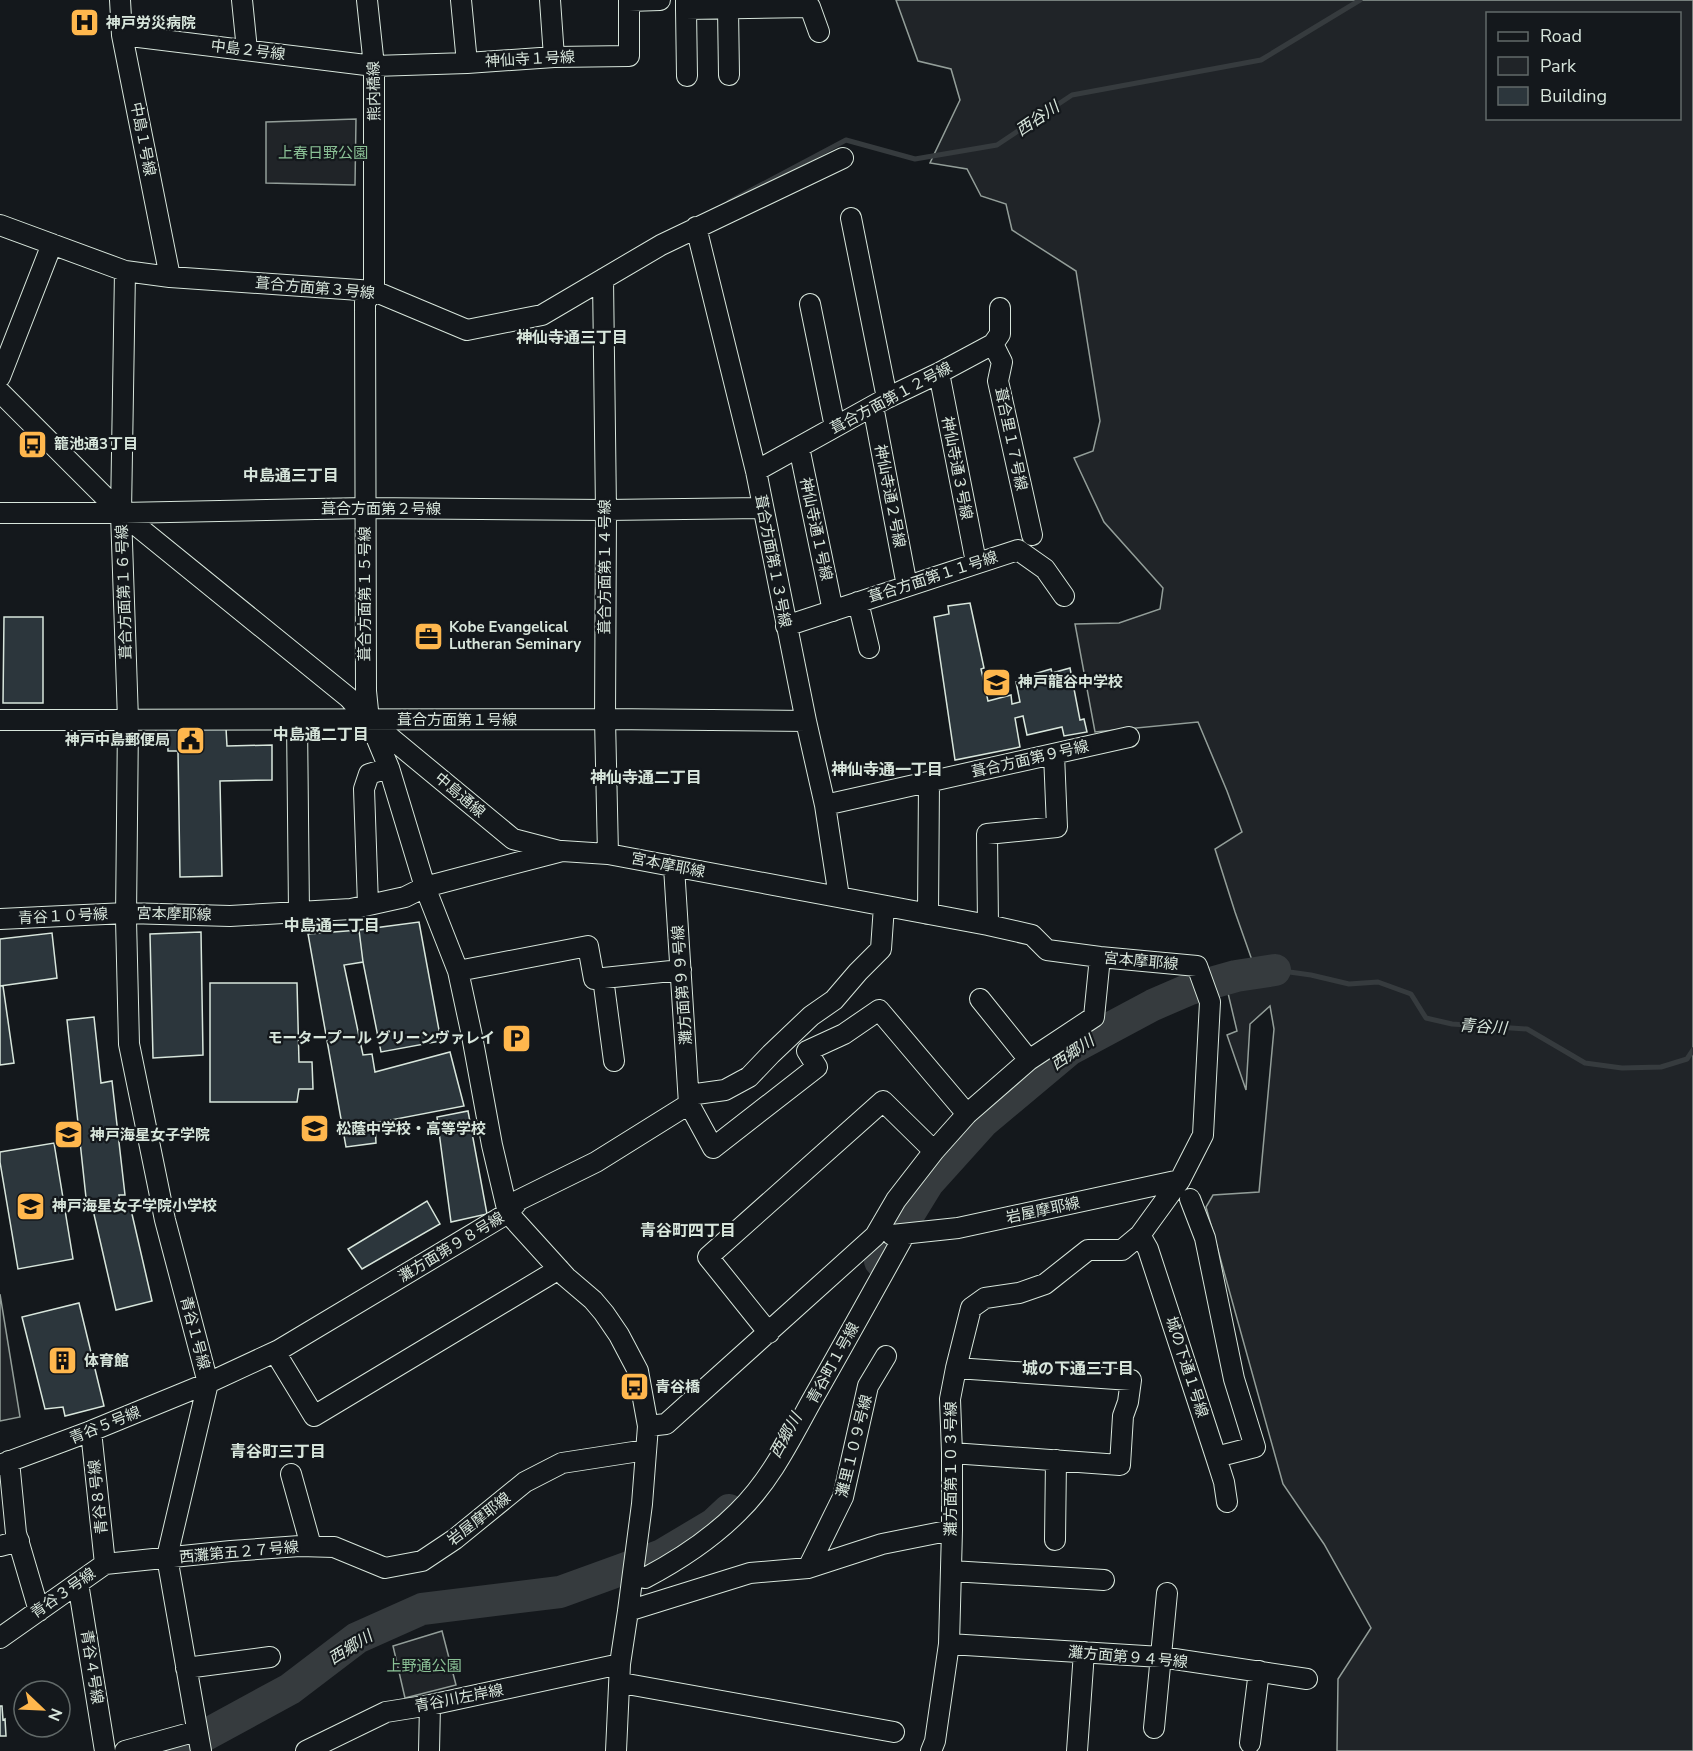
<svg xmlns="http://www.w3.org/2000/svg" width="1693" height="1751" viewBox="0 0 1693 1751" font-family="'Nunito Sans','Noto Sans JP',sans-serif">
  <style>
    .green { fill: #202428; stroke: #939e99; stroke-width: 1.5; fill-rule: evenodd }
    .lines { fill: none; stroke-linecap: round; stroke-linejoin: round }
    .stream { stroke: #363b3e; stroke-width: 5 }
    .river { stroke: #363b3e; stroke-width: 32 }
    .building { fill: #2c363c; stroke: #d8e6dc; stroke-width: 1.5 }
    .minor-casing { stroke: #d8e6dc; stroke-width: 22 }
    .minor { stroke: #14181c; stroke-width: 20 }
    .labels { text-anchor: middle; stroke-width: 4.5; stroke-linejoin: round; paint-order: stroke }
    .poi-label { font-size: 15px; font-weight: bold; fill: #d8e6dc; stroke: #14181c; text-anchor: start }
    .street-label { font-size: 15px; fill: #d8e6dc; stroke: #14181c }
    .park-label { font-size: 15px; fill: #8ac095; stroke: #14181c }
    .water-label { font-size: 16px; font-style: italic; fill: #d8e6dc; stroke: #14181c }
    .neighbourhood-label { font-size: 16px; font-weight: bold; fill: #d8e6dc; stroke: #14181c }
  </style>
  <rect width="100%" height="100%" fill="#14181c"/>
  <!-- green -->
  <path class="green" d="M896,0H1693V1751H1337L1338,1679L1371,1628L1324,1544L1283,1484L1206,1207L1213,1195L1259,1192L1274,1029L1270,1006L1250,1024L1246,1090L1227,1035L1237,1031L1227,989L1253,963L1235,912L1215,849L1242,832L1227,791L1198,722L1095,732L1075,624L1119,623L1160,609L1163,588L1104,522L1074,458L1093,451L1100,421L1076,271L1012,230L1006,204L981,196L967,169L930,163L960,100L951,69L918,61ZM1488,14H1680V118H1488Z
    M356,119L355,185L266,183V122Z
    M0,1294L20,1417L0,1421Z
    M442,1631L456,1685L405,1698L393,1646Z"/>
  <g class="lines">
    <!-- stream -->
    <path class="stream" d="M729,202L846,140L915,159L997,145L1072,95L1261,60L1360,0
      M1275,970L1311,975L1349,984L1378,982L1411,994L1426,1018L1452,1024L1527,1029L1585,1063L1622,1068L1661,1067L1687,1059L1693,1050"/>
    <!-- river -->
    <path class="river" d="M880,1261L928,1183L983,1122L1069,1050L1153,1005L1190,989L1236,976L1275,970
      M176,1751L290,1689L357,1638L422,1609L560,1592L662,1555L714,1524L729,1510"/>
  </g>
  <!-- building -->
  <path class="building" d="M970,603L984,668L981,669L988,701L1011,695L1012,704L1020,702L1016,682L1035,677L1034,674L1051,669L1052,673L1070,668L1080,720L1084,719L1087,732L1064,736L1062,727L1027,735L1023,716L1015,718L1020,747L955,760L934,617L949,614L948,606Z
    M4,617H43V703H3Z
    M226,728L227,746L272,745V780L220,781L222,876L180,877L178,751H168L167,729Z
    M419,922L441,1041L381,1052L363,962L359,930Z
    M359,930L363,962L344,965L363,1055L372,1054L375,1072L450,1052L464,1106L375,1123L376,1143L346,1147L308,934Z
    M201,932L203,1055L153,1058L150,934Z
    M52,933L57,978L0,986V939Z
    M210,983H297L299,1062H312L313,1089H299L297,1102H210Z
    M0,986H3L14,1063L0,1065Z
    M94,1017L101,1083L112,1081L125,1195H119L120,1203L87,1207L67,1020Z
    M468,1111L487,1214L451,1222L437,1117Z
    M54,1143L73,1259L18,1269L0,1162V1152Z
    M129,1201L152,1301L116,1310L93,1210Z
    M427,1201L440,1224L362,1269L348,1249Z
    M79,1303L104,1406L65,1416L63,1407L45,1409L22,1317Z
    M0,1706H2L3,1720L5,1719L6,1736H0Z"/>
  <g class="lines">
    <defs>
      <path id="minor" d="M120,0L122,35L170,277
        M242,0L247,50
        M367,0L374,66V291L365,302L366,691L369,720L513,839L559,851
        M461,0L467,63
        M550,0L554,57
        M686,0V9L749,8V0
        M629,1L660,0
        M728,8L729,75
        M749,8L810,7L819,32
        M686,9L687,76
        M122,35L374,66L467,63L554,57L629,56V0
        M851,218L887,398
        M0,225L125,271L170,277L374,291L467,330L542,315L661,245L843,158
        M696,227L756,471L806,721L825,805L839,897
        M125,271L121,513L128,720L126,919L129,1044L165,1220L208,1383L167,1557L201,1751
        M603,279L606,510L605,719L608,854
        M810,304L835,427
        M993,344L1002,362L998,381L1032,535
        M939,373L976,562
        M0,377L52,244
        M0,392L121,513L349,698L369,720L389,768L425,887L458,971L472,1036L492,1145L508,1213L566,1277L593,1300L604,1313L619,1335L638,1371L648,1426L642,1504L628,1611L620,1664L616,1751
        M873,406L907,586
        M799,447L833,611
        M756,471L887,398L939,373L993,344L1000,334V308
        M0,513H121L365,508L606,510L762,508
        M858,602L869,648
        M786,626L1018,550L1045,569L1064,596
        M0,720L605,719L806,721
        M297,720L299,912
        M825,805L1129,737
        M674,867L689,1104L713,1148L817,1067L807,1051L844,1034L879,1010L967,1114
        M368,905L364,789L369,774L389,768
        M928,914L929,782
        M0,919L126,913L230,916L351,909L405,897L425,887L562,851L608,854L988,925L1032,935L1047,950L1100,957L1197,966L1210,1002L1203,1135L1180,1180L1140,1235L1122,1250H1088L1045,1284L1019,1293L985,1298L971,1308L956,1368L950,1399L952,1453V1530L949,1644L935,1741L931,1751
        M988,925L987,834L1057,827L1054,754
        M458,971L588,946L594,979L681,970
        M603,978L614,1061
        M980,999L1029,1060
        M689,1095L725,1090L749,1077L771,1054L811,1016L834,1000L858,972L881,949L884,906
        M1190,1199L1205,1238L1234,1379L1255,1447L1216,1457
        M892,1235L958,1228L1180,1180
        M1140,1235L1148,1249L1216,1457L1224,1482L1227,1502
        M769,1333L708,1257L883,1101L934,1151
        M275,1352L314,1416L559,1269
        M648,1426L666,1424L875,1236L896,1200L934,1151L967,1114L1029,1060L1094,1017L1100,957
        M91,1431L105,1564
        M952,1453L1120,1465L1123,1416L1128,1402L1131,1380L956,1368
        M9,1461L16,1533L39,1611
        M0,1465L91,1431L208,1383L279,1350L508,1213L519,1200L596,1162L689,1104
        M291,1474L311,1546
        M1055,1540L1056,1460
        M0,1546L19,1541
        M808,1568L843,1497L868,1386L886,1356
        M951,1571L1104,1580
        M645,1578C679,1560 711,1539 738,1512C770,1481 790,1440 811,1402C843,1346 874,1290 905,1234
        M78,1583L105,1751
        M628,1611L750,1573L808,1568L882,1544L952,1530
        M0,1638L105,1564L231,1551L300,1546L334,1547L385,1568L422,1561L455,1539L525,1482L562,1463L646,1450
        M949,1644L1161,1657L1307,1679
        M186,1668L270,1657
        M627,1684L894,1732
        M1154,1728L1167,1593
        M1250,1743L1259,1671
        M125,1751L197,1731
        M306,1751L386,1712L430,1705L620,1664
        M429,1751L430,1705
        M1077,1751L1084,1652"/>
    </defs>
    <!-- minor casing -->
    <use href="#minor" class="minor-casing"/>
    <!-- minor -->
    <use href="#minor" class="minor"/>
  </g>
  <!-- icons -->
  <defs>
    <symbol id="hospital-square" viewBox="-11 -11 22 22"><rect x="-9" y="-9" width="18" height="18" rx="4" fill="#ffb74d" stroke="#14181c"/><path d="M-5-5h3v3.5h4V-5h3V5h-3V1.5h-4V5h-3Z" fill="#111"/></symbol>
    <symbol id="bus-square" viewBox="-11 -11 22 22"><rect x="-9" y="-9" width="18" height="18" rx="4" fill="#ffb74d" stroke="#14181c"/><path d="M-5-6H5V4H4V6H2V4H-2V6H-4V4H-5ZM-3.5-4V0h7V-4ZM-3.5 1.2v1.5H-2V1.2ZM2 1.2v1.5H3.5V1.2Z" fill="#111"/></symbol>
    <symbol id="office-square" viewBox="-11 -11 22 22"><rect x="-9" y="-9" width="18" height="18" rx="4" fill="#ffb74d" stroke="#14181c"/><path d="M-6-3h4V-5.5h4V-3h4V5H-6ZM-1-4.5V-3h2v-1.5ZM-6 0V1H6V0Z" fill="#111"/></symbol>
    <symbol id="school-square" viewBox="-11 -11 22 22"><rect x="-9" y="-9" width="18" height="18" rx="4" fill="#ffb74d" stroke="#14181c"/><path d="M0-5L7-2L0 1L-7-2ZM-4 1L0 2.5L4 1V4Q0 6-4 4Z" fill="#111"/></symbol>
    <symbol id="civic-square" viewBox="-11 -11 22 22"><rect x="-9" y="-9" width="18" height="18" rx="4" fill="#ffb74d" stroke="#14181c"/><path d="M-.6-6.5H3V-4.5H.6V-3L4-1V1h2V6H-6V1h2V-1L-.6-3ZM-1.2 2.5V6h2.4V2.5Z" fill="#111"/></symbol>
    <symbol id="parking-square" viewBox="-11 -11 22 22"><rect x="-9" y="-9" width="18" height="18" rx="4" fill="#ffb74d" stroke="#14181c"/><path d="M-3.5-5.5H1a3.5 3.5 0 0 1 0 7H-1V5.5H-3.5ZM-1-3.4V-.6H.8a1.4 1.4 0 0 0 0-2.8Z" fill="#111"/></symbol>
    <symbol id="building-square" viewBox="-11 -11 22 22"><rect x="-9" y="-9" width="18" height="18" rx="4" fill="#ffb74d" stroke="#14181c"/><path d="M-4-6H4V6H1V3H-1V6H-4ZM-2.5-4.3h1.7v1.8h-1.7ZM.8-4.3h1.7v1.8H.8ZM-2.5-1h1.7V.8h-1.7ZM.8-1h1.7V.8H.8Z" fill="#111"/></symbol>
  </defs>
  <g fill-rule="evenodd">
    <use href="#hospital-square" x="68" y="6" width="33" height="33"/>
    <use href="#bus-square" x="16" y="428" width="33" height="33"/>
    <use href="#office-square" x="412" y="620" width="33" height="33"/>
    <use href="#school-square" x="980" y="666" width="33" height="33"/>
    <use href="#civic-square" x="174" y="724" width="33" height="33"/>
    <use href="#parking-square" x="500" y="1022" width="33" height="33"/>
    <use href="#school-square" x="298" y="1112" width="33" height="33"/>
    <use href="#school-square" x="52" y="1118" width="33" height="33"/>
    <use href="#school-square" x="14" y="1190" width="33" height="33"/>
    <use href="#building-square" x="46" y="1344" width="33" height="33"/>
    <use href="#bus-square" x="618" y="1370" width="33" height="33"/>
  </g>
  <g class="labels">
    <!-- poi labels -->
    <g class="poi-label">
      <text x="106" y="28">神戸労災病院</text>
      <text x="54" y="449">籠池通3丁目</text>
      <text x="449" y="632">Kobe Evangelical<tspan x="449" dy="17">Lutheran Seminary</tspan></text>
      <text x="1018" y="687">神戸龍谷中学校</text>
      <text x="170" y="745" text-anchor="end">神戸中島郵便局</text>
      <text x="495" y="1043" text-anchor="end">モータープール グリーンヴァレイ</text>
      <text x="336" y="1134">松蔭中学校・高等学校</text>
      <text x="90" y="1140">神戸海星女子学院</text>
      <text x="52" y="1211">神戸海星女子学院小学校</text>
      <text x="84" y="1366">体育館</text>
      <text x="655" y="1392">青谷橋</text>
    </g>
    <!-- street labels -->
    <g class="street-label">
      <text transform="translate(248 50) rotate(7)" y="5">中島２号線</text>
      <text transform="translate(530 59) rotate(-3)" y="5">神仙寺１号線</text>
      <text transform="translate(374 91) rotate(-91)" y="5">熊内橋線</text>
      <text transform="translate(143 139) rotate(79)" y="5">中島１号線</text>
      <text transform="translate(315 288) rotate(5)" y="5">葺合方面第３号線</text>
      <text transform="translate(891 398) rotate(-28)" y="5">葺合方面第１２号線</text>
      <text transform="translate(1011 439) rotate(78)" y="5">葺合里１７号線</text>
      <text transform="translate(957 468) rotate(79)" y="5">神仙寺通３号線</text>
      <text transform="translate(890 496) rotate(79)" y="5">神仙寺通２号線</text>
      <text x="381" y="514">葺合方面第２号線</text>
      <text transform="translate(816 529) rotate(78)" y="5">神仙寺通１号線</text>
      <text transform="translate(773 561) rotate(79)" y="5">葺合方面第１３号線</text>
      <text transform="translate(605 567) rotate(-90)" y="5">葺合方面第１４号線</text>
      <text transform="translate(933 577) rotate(-18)" y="5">葺合方面第１１号線</text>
      <text transform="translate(124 592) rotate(-92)" y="5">葺合方面第１６号線</text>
      <text transform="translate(365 594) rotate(-90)" y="5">葺合方面第１５号線</text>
      <text x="457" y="725">葺合方面第１号線</text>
      <text transform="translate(1030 759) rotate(-13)" y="5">葺合方面第９号線</text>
      <text transform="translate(460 795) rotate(40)" y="5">中島通線</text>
      <text transform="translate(668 865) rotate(11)" y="5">宮本摩耶線</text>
      <text transform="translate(174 914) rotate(1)" y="5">宮本摩耶線</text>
      <text transform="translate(63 916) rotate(-3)" y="5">青谷１０号線</text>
      <text transform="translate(1141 961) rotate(5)" y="5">宮本摩耶線</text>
      <text transform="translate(682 985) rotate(-94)" y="5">灘方面第９９号線</text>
      <text transform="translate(1043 1210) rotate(-12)" y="5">岩屋摩耶線</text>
      <text transform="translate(451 1247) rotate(-31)" y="5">灘方面第９８号線</text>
      <text transform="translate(195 1333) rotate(75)" y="5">青谷１号線</text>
      <text transform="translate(833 1363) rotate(-61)" y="5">青谷町１号線</text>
      <text transform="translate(1187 1367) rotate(72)" y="5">城の下通１号線</text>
      <text transform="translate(105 1425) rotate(-22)" y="5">青谷５号線</text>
      <text transform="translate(854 1446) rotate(-76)" y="5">灘里１０９号線</text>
      <text transform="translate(951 1469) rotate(-90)" y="5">灘方面第１０３号線</text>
      <text transform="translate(98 1497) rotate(-96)" y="5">青谷８号線</text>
      <text transform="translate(479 1519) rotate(-38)" y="5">岩屋摩耶線</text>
      <text transform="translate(239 1552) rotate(-5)" y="5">西灘第五２７号線</text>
      <text transform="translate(63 1593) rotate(-35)" y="5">青谷３号線</text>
      <text transform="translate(1128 1657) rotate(5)" y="5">灘方面第９４号線</text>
      <text transform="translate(92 1667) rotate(81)" y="5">青谷４号線</text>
      <text transform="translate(459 1698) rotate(-11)" y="5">青谷川左岸線</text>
    </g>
    <!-- park labels -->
    <g class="park-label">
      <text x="323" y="158">上春日野公園</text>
      <text x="424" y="1671">上野通公園</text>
    </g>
    <!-- water labels -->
    <g class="water-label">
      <text transform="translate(1037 118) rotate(-34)" y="6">西谷川</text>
      <text transform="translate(1483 1026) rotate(4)" y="6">青谷川</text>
      <text transform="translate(1072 1052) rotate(-34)" y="6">西郷川</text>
      <text transform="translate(785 1435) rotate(-61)" y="6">西郷川</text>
      <text transform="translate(350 1647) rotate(-32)" y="6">西郷川</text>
    </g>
    <!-- neighbourhood labels -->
    <g class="neighbourhood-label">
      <text x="572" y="343">神仙寺通三丁目</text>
      <text x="291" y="481">中島通三丁目</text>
      <text x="321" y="740">中島通二丁目</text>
      <text x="887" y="775">神仙寺通一丁目</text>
      <text x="646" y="783">神仙寺通二丁目</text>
      <text x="332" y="931">中島通一丁目</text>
      <text x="688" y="1236">青谷町四丁目</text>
      <text x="1078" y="1374">城の下通三丁目</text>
      <text x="278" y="1457">青谷町三丁目</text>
    </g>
  </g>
  <!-- legend -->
  <rect x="1486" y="12" width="195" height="108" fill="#14181c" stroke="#626a69" stroke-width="1.5"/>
  <rect x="1498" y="32" width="30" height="9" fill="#14181c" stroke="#626a69" stroke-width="1.5"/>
  <text x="1540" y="42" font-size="18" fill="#d8e6dc">Road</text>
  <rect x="1498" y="57" width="30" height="18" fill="#202428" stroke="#626a69" stroke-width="1.5"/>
  <text x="1540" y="72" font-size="18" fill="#d8e6dc">Park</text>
  <rect x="1498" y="87" width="30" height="18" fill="#2c363c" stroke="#626a69" stroke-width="1.5"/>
  <text x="1540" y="102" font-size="18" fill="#d8e6dc">Building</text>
  <!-- north arrow -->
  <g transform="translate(42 1709) rotate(113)"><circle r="28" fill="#14181c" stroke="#626a69" stroke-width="1.5"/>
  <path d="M0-4.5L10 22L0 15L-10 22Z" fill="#ffb74d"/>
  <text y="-9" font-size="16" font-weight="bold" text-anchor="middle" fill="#d8e6dc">N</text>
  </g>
</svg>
